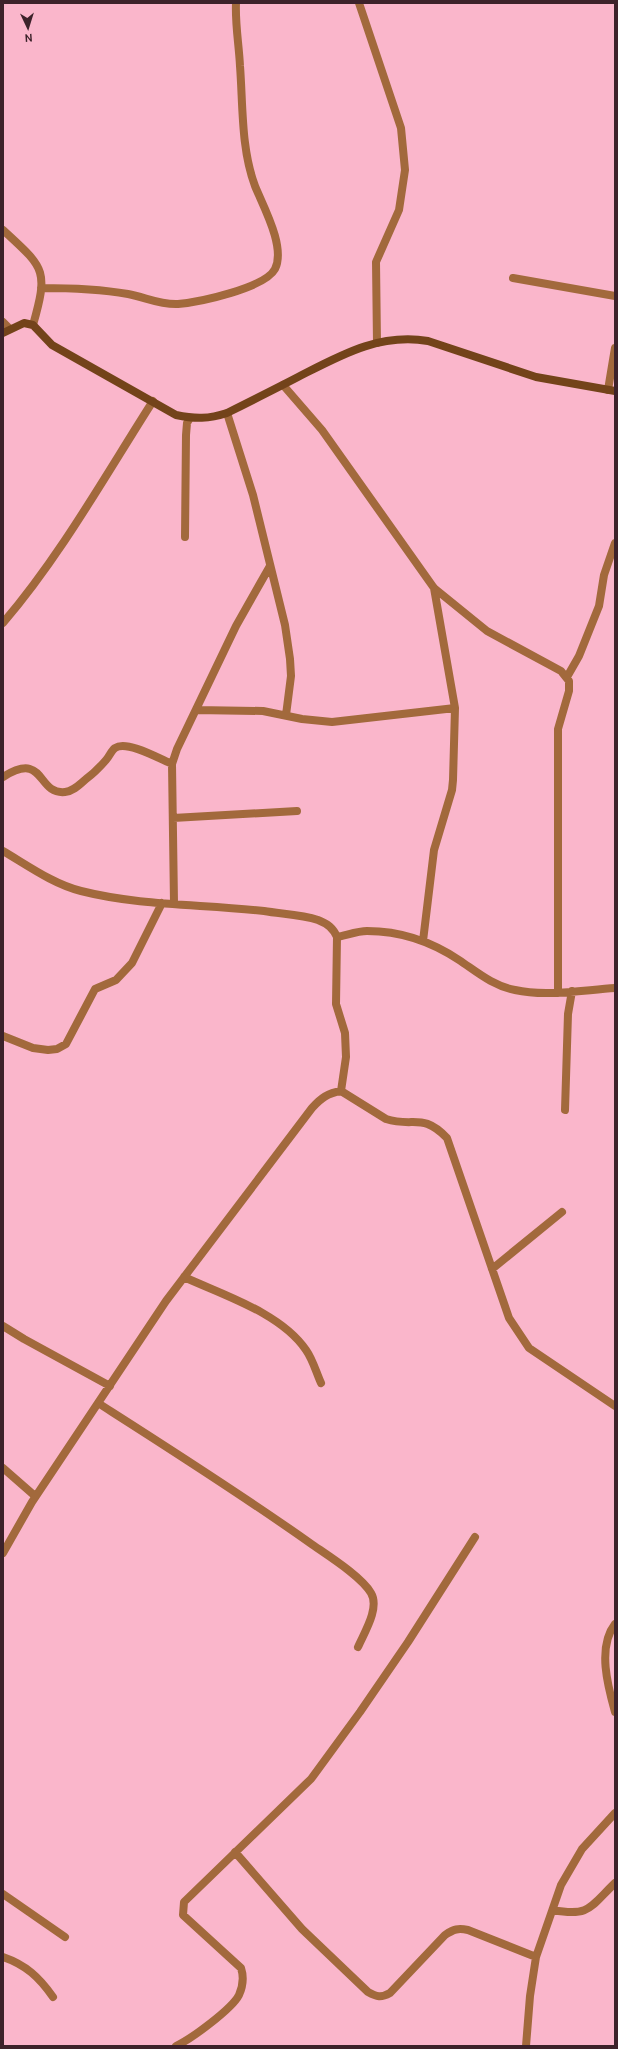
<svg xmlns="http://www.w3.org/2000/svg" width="618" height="2049" viewBox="0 0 618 2049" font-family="Cabin,sans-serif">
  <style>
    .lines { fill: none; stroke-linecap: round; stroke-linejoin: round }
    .street { stroke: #a2693c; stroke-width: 8 }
    .secondary { stroke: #73431a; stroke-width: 8 }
  </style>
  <rect width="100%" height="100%" fill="#fab6cb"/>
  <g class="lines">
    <!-- street -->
    <path class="street" d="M359,3L401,128L405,170L399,210L376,262L377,343
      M3,230C44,268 49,269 33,325
      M513,278L615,296
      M41,288C70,288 99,289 128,294C145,297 160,305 178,304C200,302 265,288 275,269C286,247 263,206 255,186C241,149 243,105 240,66C239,45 235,24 236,3
      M3,322L10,329
      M283,385L322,430L434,588L487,631L561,671L569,681V691L558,729V993
      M608,390L615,348
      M227,413L253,495L285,625L290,659L291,676L286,715
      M185,537L186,435L187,423L190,418
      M3,623C61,555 105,476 153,401
      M567,677L579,656L599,606L604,575L615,543
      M196,710L263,711L302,719L332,722L455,708
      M3,777C46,750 36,795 65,792C74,791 80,784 86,779C93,774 100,767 106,760C109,757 111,751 115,748C127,740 160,759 172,764
      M173,818L297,811
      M3,851C27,865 53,884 81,891C140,906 203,904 264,911C281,914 301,914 318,920C328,924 333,928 337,937L336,1004L345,1033L346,1057L341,1091
      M174,903L172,764L177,749L236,626L270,566
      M337,937C347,935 358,931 367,931C400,931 432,942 459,960C477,972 493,986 515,990C546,997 583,990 615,988
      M423,941L434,850L452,790L453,780L455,708L434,588
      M3,1036L33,1048L48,1050L57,1049L66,1044L95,989L116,980L132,963L162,903
      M565,1110L568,1014L572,991
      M492,1269L562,1212
      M184,1277C223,1295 281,1313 306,1350C313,1360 316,1372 321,1383
      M3,1326L24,1339L110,1386
      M98,1403C170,1449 241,1494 310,1543C327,1555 361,1576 371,1593C380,1608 364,1633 358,1647
      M3,1468L35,1496
      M3,1553L32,1502L166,1301L312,1108C321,1098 328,1093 341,1091L386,1119C414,1128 422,1112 447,1138L509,1318L529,1348L615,1406
      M615,1624C597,1647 608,1687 615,1712
      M235,1852L302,1929L368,1992C377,1997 381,1998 390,1993L445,1935C454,1929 458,1928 468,1930L536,1957
      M3,1894L65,1937
      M553,1910C590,1917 590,1907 615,1883
      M3,1957C26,1965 39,1977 53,1997
      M176,2046C191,2039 232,2009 239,1995C243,1986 244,1977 241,1968L183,1915L184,1902L311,1779L360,1712L408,1642L475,1537
      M526,2046L530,1996L536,1957L561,1885L582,1849L615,1813"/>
    <!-- secondary -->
    <path class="secondary" d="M3,333L24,323L33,325L52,345L176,415C195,419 209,419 227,413C251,401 275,389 298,377C341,355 379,333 428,341L536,377L615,391"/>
  </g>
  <!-- border -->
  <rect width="618" height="2049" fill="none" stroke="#3c222a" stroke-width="8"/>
  <!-- north arrow -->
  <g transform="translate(28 28) rotate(176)" stroke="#fab6cb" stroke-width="3" paint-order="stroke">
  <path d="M0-3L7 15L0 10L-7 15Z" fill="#3c222a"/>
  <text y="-6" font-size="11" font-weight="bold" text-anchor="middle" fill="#3c222a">N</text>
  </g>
</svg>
